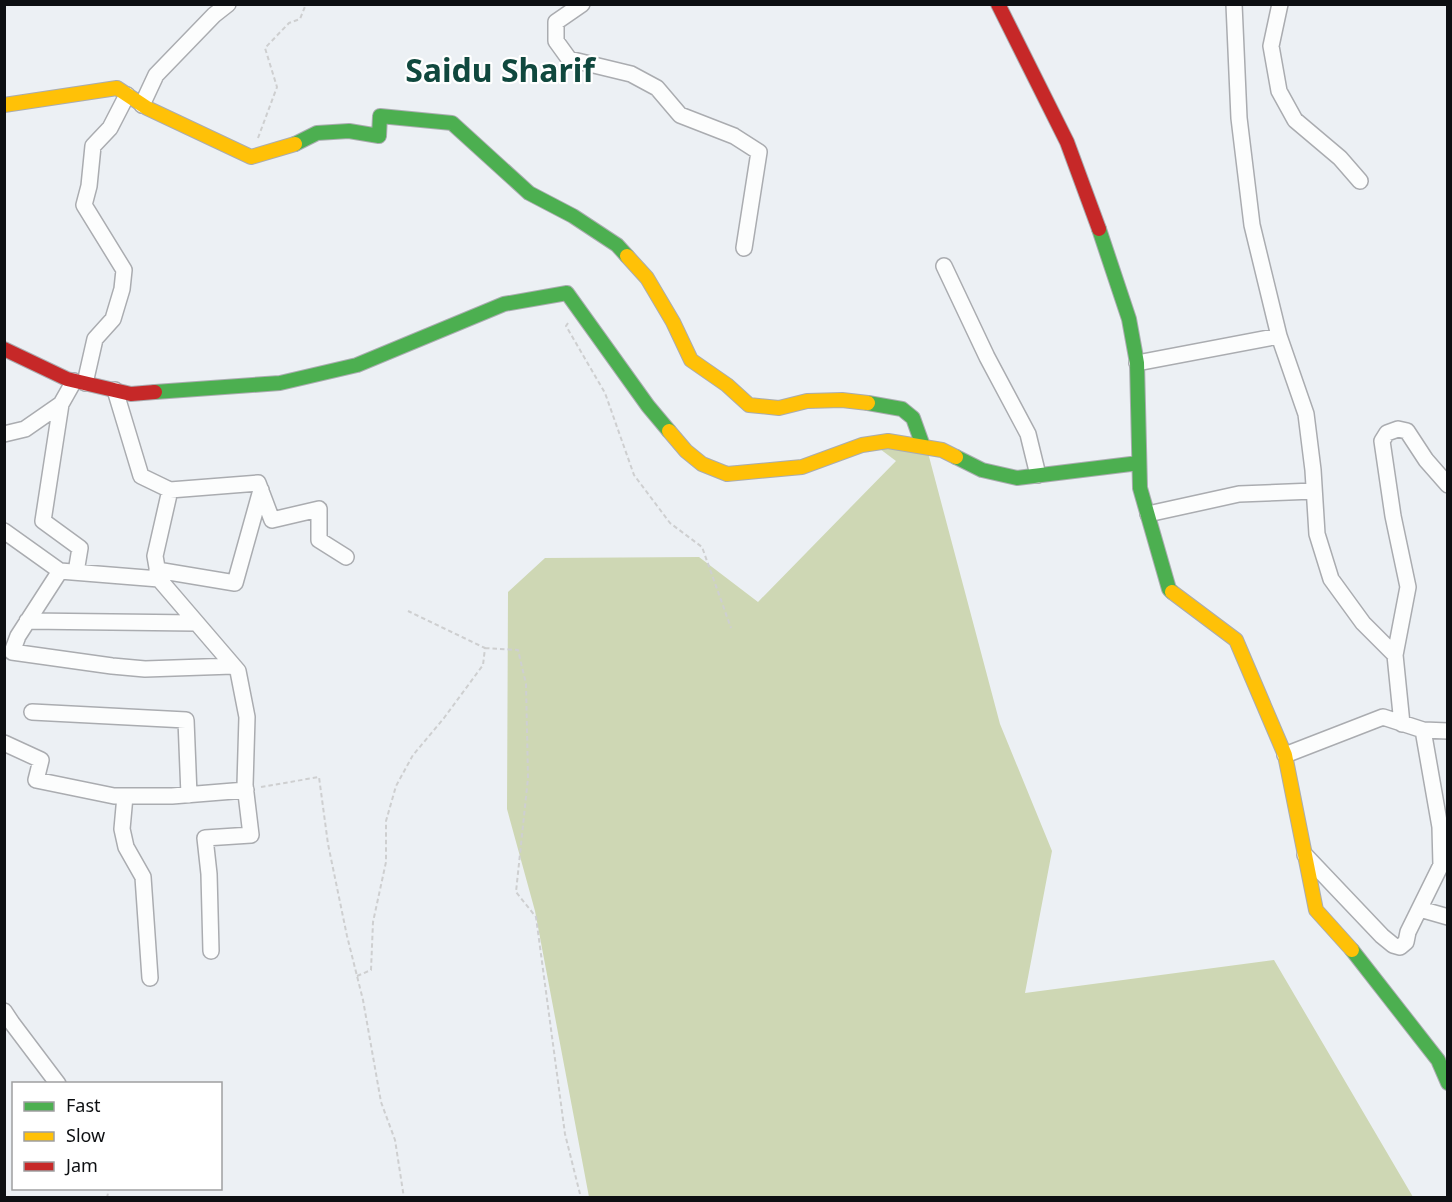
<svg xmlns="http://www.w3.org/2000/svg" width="1452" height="1202" viewBox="0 0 1452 1202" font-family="'Noto Sans',sans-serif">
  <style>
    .forest { fill: #ced7b4 }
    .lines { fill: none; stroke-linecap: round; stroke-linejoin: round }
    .street-casing { stroke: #aaacb0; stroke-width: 18 }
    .fast-casing { stroke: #aaacb0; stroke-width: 16 }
    .slow-casing { stroke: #aaacb0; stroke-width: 16 }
    .jam-casing { stroke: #aaacb0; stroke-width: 16 }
    .path { stroke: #cecfd0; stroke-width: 2; stroke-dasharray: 4.5 3; stroke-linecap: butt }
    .street { stroke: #fcfdfd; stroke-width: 15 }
    .fast { stroke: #4caf50; stroke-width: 14 }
    .slow { stroke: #ffc107; stroke-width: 14 }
    .jam { stroke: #c62828; stroke-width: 14 }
    .labels { text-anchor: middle; stroke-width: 4.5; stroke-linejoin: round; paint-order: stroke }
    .town-label { font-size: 32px; font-weight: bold; fill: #10483e; stroke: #fff }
  </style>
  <rect width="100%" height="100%" fill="#ecf0f4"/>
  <!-- forest -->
  <path class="forest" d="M880,449H927L1000,724L1052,851L1025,993L1274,960L1413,1197H589L535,911L507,809L508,592L545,558L699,557L758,602L896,461Z"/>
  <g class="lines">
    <defs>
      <path id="street" d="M582,4L556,22V41L569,59L631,74L657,88L680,115L734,136L759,152L744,248
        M1234,4L1239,118L1252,225L1279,336L1306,414L1313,470L1317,534L1331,579L1363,623L1395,655L1402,724
        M1280,4L1271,46L1279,91L1295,120L1340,158L1360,181
        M142,105L156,75L214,15L228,4
        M944,266L987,357L1028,434L1038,475
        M1137,363L1279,336
        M85,383L95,339L113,319L122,289L124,270L84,205L89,186L93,146L110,128L127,95
        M115,390L141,476L170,490L155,556L159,579
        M61,404L43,521L80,548L76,572
        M4,434L25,429L61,404L74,381
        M170,490L258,483L272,520L319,509V540L346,557
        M1148,514L1239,494L1314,491
        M4,531L60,571L159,579L238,671L247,717L245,785L251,835L205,838L209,874L211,951
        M157,570L235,583L261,490
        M60,571L18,636L12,652L112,666L145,669L233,666
        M27,621L196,623
        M1395,655L1408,587L1393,516L1382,441L1387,433L1398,429L1407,431L1426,460L1448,485
        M32,712L186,720L189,795
        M4,743L41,760L36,780L114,796H172L246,790
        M1285,755L1383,717L1423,730L1448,731
        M125,796L122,829L126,847L143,877L150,978
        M1305,855L1382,936L1393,945L1400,947L1406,942L1408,932L1441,865L1440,827L1423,730
        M1420,909L1448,917
        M4,1011L12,1023L58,1084"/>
      <path id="fast" d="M295,144L317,133L349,131L379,136L380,116L452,123L529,193L573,216L617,245L627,256
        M1099,229L1129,319L1137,363L1140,488L1169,589L1172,592
        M155,392L280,383L357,365L504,304L567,293L648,406L669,431
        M868,403L902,409L913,418L923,446
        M956,457L982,470L1017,478L1139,463
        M1352,950L1438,1060L1448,1083"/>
      <path id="slow" d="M4,105L117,88L147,108L251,157L295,144
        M627,256L647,278L673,322L691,360L727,385L749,405L779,408L807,401L842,400L868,403
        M669,431L686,451L702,464L727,474L802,467L862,445L888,441L942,450L956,457
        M1172,592L1236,640L1285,755L1316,910L1352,950"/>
      <path id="jam" d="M998,4L1067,142L1099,229
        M4,349L67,379L131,394L155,392"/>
    </defs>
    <!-- street casing -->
    <use href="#street" class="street-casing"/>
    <!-- fast casing -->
    <use href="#fast" class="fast-casing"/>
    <!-- slow casing -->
    <use href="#slow" class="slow-casing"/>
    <!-- jam casing -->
    <use href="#jam" class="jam-casing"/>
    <!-- path -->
    <path class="path" d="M258,138L277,87L265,48L289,23L300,19L306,4
      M568,323L566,326L605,393L634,475L670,523L702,547L731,628
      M485,648L518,650L526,684L528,778L516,892L536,917L565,1134L581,1198
      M261,787L319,777L328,844L347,936L363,1000L381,1102L395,1140L404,1198
      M357,976L371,970L373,922L386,862V821L396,786L413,755L444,718L483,665L485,648L408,611
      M107,1198L109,1188"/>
    <!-- street -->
    <use href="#street" class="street"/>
    <!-- fast -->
    <use href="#fast" class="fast"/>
    <!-- slow -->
    <use href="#slow" class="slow"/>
    <!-- jam -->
    <use href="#jam" class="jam"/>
  </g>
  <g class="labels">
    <!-- town labels -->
    <g class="town-label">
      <text x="500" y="82">Saidu Sharif</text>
    </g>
  </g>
  <!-- border -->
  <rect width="1452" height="1202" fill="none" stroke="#0d0f12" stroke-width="12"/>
  <!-- legend -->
  <rect x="12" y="1082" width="210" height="108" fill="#ffffff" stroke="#9e9fa0" stroke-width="1.5"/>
  <rect x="24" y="1102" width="30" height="9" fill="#4caf50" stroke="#9e9fa0" stroke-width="1.5"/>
  <text x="66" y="1112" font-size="18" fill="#0d0f12">Fast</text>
  <rect x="24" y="1132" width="30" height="9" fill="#ffc107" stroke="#9e9fa0" stroke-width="1.5"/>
  <text x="66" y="1142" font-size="18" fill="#0d0f12">Slow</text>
  <rect x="24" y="1162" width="30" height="9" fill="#c62828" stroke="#9e9fa0" stroke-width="1.5"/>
  <text x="66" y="1172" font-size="18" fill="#0d0f12">Jam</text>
</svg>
